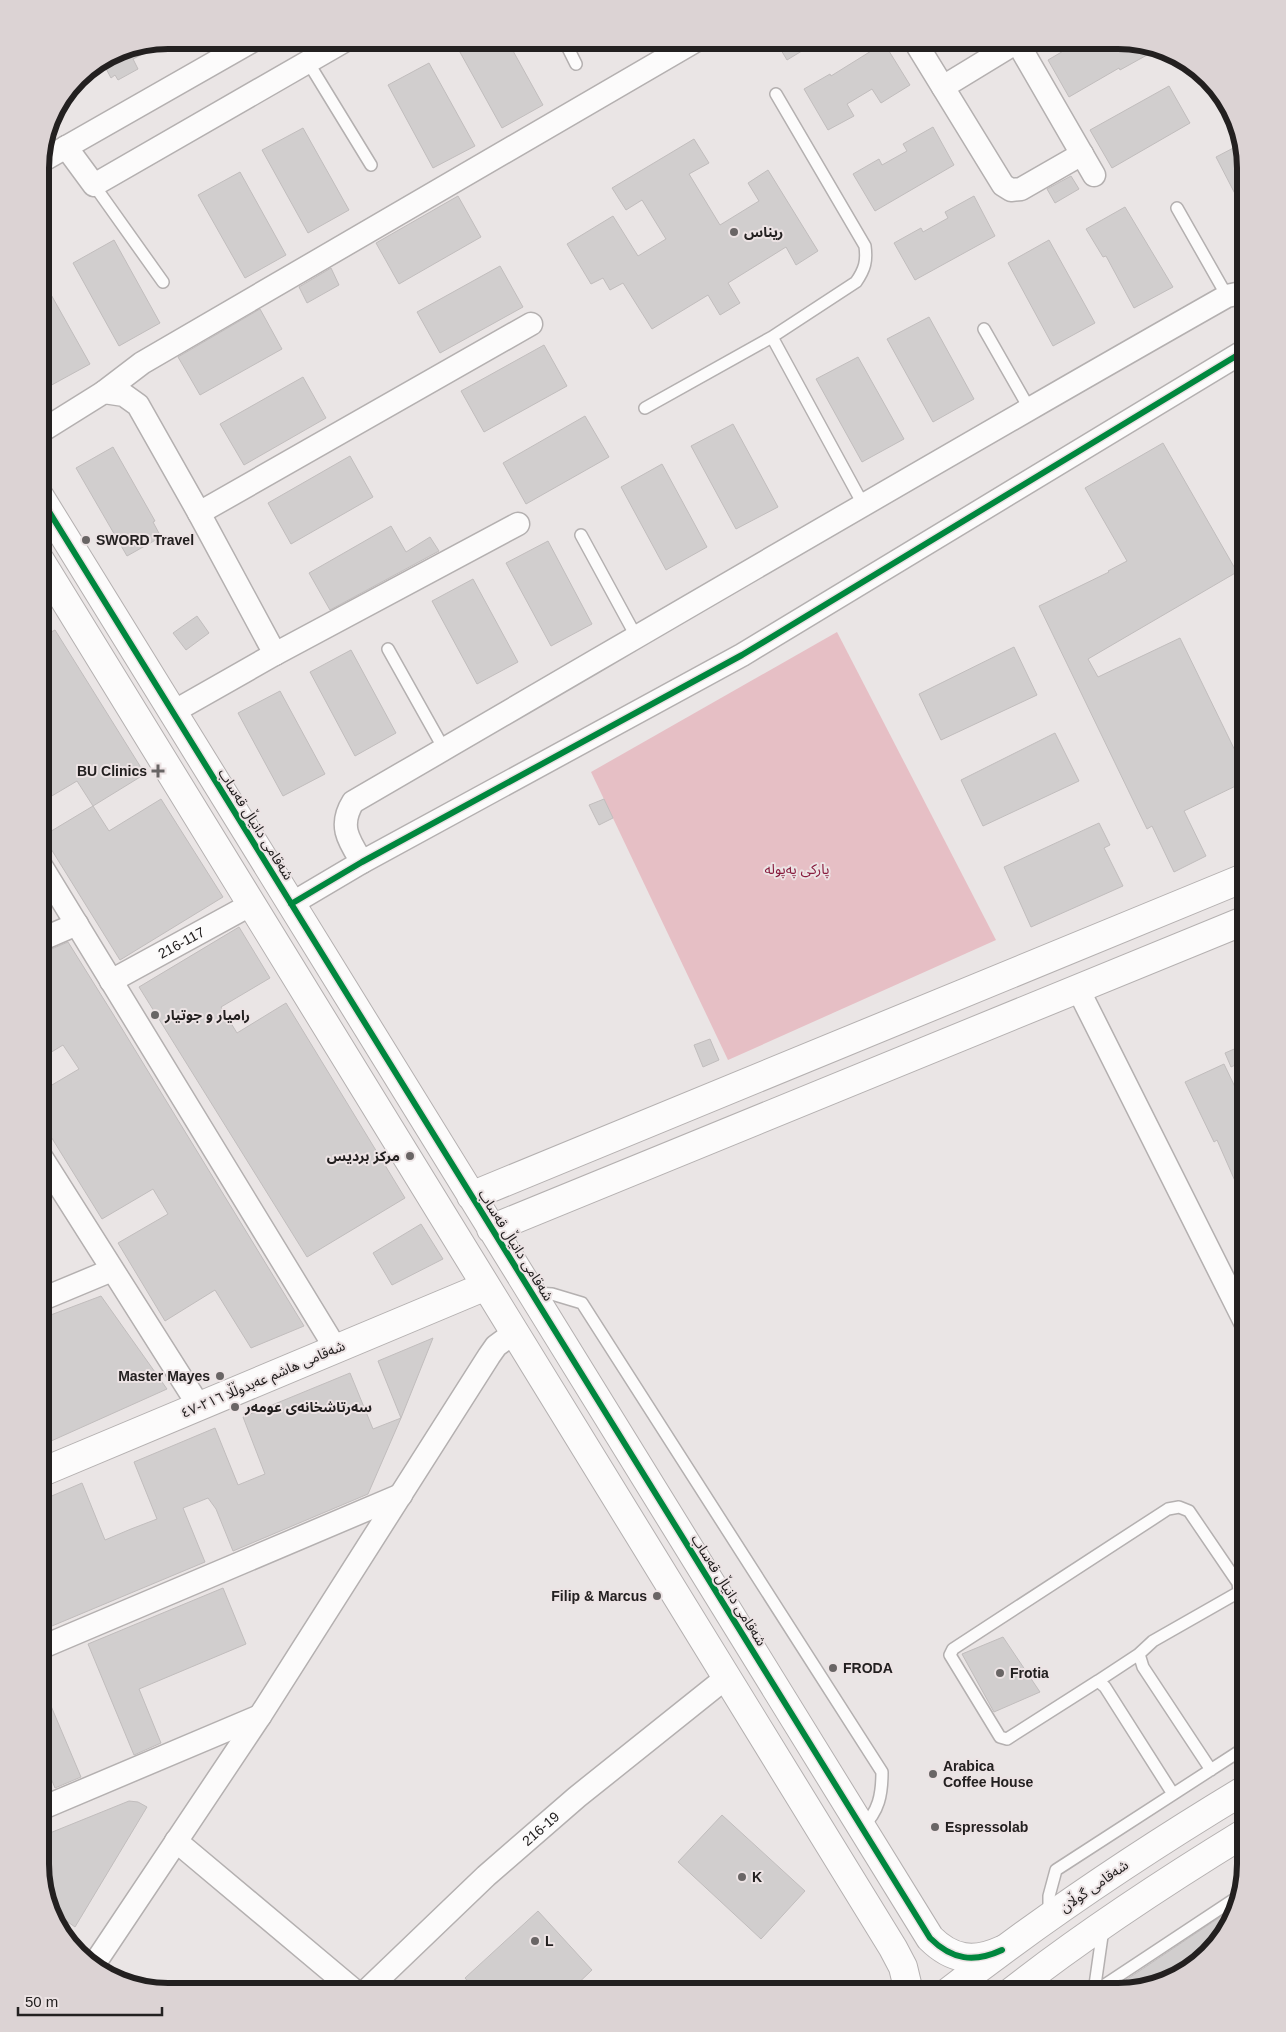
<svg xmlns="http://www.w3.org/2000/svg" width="1286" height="2032" viewBox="0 0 1286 2032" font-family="Arial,'Noto Sans Arabic',sans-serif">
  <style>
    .green { fill: #e6bfc5 }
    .building { fill: #d1cece; stroke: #c1bdbd }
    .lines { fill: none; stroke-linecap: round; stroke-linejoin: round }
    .service-casing { stroke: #b4b0b0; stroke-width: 14 }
    .minor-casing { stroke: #b4b0b0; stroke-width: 25 }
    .tertiary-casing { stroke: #b4b0b0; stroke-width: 30 }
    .primary-casing { stroke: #b4b0b0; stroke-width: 30 }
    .service { stroke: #fcfbfb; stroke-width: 11 }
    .minor { stroke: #fcfbfb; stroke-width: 22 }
    .tertiary { stroke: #fcfbfb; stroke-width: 28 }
    .primary { stroke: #fcfbfb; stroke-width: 28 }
    .cycleway-casing { stroke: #ece3e4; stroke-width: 9 }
    .cycleway { stroke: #00873e; stroke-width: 6 }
    .poi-dot { fill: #696565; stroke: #ece3e4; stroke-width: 2 }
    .labels { text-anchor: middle; stroke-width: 4; stroke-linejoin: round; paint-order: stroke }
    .poi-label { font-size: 14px; font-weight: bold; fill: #232020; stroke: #ece3e4; text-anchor: start }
    .street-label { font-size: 14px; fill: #232020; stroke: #ece3e4 }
    .park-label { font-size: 14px; fill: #871b3d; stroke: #ece3e4 }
    .rim { fill: none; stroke: #232020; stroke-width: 6 }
  </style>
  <rect width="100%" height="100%" fill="#eae5e5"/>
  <!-- green -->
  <path class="green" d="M837,632L996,940L728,1060L591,772Z"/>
  <!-- building -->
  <path class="building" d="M464,40H507L543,105L502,128L456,45Z
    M775,40H820L787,60Z
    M1082,40H1127L1156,50L1120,70L1119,68L1069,97L1048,60Z
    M156,42L158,46L133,59L138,69L118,80L115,75L111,78L102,61L119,50Z
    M884,43L910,85L881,103L872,89L847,104L854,116L828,130L804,89L830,74L831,76Z
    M429,63L475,146L433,168L388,85Z
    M1169,86L1190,123L1112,168L1090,130Z
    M933,127L954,165L875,211L853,174L879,159L882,165L907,151L903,144Z
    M303,128L349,210L308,233L262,150Z
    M694,139L709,163L689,174L720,225L759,201L748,183L768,170L818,251L796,265L786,247L728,283L740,303L720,315L708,295L652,329L623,283L610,290L603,278L591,284L567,244L613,216L638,256L666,239L642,200L626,210L612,188Z
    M1241,144L1246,168V215L1216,157Z
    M240,172L286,255L245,278L198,195Z
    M1071,176L1079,189L1055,203L1047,189Z
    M458,196L481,237L399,284L376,243Z
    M974,196L995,236L915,280L894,243L921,228L923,232L948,218L945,212Z
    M1125,207L1173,287L1134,308L1106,256L1103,257L1086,229Z
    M114,240L160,323L119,346L73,263Z
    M1049,240L1095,323L1053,346L1008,263Z
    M500,266L523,307L440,353L417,312Z
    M331,268L339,285L307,303L299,287Z
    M40,275L90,364L48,387L40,372Z
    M260,309L282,349L200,395L178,357Z
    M929,317L974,399L933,422L887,339Z
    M544,345L567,386L484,432L461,391Z
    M858,357L904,439L862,462L816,379Z
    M303,377L326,418L244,465L220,424Z
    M585,416L609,457L526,504L503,463Z
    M733,424L778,507L736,529L691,446Z
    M1163,443L1237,572L1088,659L1098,677L1180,638L1246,773V781L1184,811L1206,856L1174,872L1152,826L1147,829L1039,606L1109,572L1108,571L1127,561L1085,488Z
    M113,447L155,521L153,522L161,537L127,556L76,468Z
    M350,456L373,497L291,544L268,503Z
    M662,464L707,547L666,570L621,487Z
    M391,526L406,552L430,537L439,551L330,610L309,573Z
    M548,541L592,624L551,646L506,563Z
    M473,579L518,662L477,684L432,601Z
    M197,616L209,633L186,650L173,633Z
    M55,630L145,774L93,806L77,781L40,803V638Z
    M1014,647L1037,695L941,740L919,694Z
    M351,650L396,733L355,756L310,672Z
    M280,691L325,774L283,796L238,713Z
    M1055,733L1079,781L983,826L961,780Z
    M161,799L223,897L120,960L43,836L93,806L109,831Z
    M604,799L613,818L599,825L589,805Z
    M1099,823L1110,845L1104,848L1123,886L1031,927L1004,867Z
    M239,927L270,978L221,1007L237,1033L286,1003L405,1198L307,1257L139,987Z
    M68,942L113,1014L304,1326L251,1348L215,1290L165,1321L118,1243L168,1214L153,1189L102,1219L40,1119V1092L79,1069L63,1045L40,1059V954Z
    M710,1039L719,1060L703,1067L694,1045Z
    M1246,1044V1060L1231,1067L1225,1053Z
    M1224,1064L1246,1110L1239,1113L1246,1128V1206L1217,1140L1214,1142L1185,1082Z
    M421,1224L443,1259L392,1285L373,1253Z
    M101,1296L167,1389L40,1446V1382L46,1379L40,1364V1319Z
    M433,1338L401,1418L378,1361Z
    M350,1373L373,1429L401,1418L368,1494L233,1551L216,1509L208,1498L183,1508L205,1562L40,1631V1501L82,1483L105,1540L131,1529L157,1519L134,1462L215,1428L238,1485L265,1474L243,1417Z
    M223,1588L246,1644L139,1689L161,1743L134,1755L88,1644Z
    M1003,1637L1040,1692L994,1712L962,1654Z
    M40,1680L81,1777L55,1788L40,1752Z
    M129,1801L138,1802L147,1807L75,1927L51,1910L40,1864V1837Z
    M722,1815L805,1891L761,1939L678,1862Z
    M1232,1909L1225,1935L1175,1979L1118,1992H1108Z
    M538,1911L592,1970L569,1992H477L465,1978Z"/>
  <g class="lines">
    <defs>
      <path id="service" d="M564,40L576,64
        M308,62L371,165
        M776,94L865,246C867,261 865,269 856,282L772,337L864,506
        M94,185L163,282
        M1177,208L1227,296
        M984,329L1029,408
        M645,408L772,337
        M581,535L637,638
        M388,649L444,749
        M535,1293L552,1294L582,1303L882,1772C882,1794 879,1812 862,1827
        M1098,1681L1139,1654
        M1173,1794L1105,1687L1098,1681L1007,1739L1000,1737L950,1655L953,1649L1168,1509L1179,1507L1189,1511L1238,1583L1239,1592L1153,1641L1139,1654L1143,1667L1211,1770
        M1049,1914V1896L1056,1870L1246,1747
        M1094,1992L1236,1898
        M1094,1992L1103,1929"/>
      <g id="minor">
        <path d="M914,40L1003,185L1011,190L1021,189L1082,154"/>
        <path d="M1016,40L1094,175"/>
        <path d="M943,87L1017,42"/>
        <path d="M66,147L94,185L346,40"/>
        <path d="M40,162L254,40"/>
        <path d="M104,392L142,363L697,40"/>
        <path d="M40,432L104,392L124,395L138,405L199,513L275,654"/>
        <path d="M199,513L531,324"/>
        <path d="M173,712L275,654L518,524"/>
        <path d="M362,862C349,841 338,826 353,802C644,633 934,462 1227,296L1246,292"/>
        <path d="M40,864L336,1349"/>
        <path d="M291,904L362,862L742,655L1246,350"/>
        <path d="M40,940L77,924"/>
        <path id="s1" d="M111,981L252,904"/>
        <path d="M1078,989L1246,1324"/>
        <path d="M40,1155L199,1406"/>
        <path d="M40,1300L112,1270"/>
        <path d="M40,1648L401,1495"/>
        <path d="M40,1809L260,1716"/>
        <path d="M176,1841L356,1992"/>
        <path d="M93,1966L260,1716L489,1356L496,1346L515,1332"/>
        <path id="s2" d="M365,1992L486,1876L577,1797L727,1677"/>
      </g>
      <path id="tertiary" d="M40,497L930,1938C952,1960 974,1963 1002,1950
        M40,560L893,1948L903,1967L909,1992
        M471,1196L1246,877
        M491,1229L1246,920
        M40,1473L486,1286"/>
      <path id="primary" d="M948,1992C1043,1918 1143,1851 1246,1789
        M1011,1992C1085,1934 1166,1881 1246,1832"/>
    </defs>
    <!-- service casing -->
    <use href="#service" class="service-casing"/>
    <!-- minor casing -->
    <use href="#minor" class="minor-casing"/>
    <!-- tertiary casing -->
    <use href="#tertiary" class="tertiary-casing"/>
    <!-- primary casing -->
    <use href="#primary" class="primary-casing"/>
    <!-- service -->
    <use href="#service" class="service"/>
    <!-- minor -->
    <use href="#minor" class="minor"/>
    <!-- tertiary -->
    <use href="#tertiary" class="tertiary"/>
    <!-- primary -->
    <use href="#primary" class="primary"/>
    <defs>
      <path id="cycleway" d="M40,497L930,1938C952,1960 974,1963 1002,1950
        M291,904L362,862L742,655L1246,350"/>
    </defs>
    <!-- cycleway casing -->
    <use href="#cycleway" class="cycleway-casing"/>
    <!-- cycleway -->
    <use href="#cycleway" class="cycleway"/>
  </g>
  <!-- markers -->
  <g class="poi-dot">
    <circle cx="734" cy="232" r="5"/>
    <circle cx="86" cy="540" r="5"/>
    <path d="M155.5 763.5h5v5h5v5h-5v5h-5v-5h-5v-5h5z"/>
    <circle cx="155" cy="1015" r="5"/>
    <circle cx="410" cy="1156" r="5"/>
    <circle cx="220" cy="1376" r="5"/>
    <circle cx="235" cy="1407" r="5"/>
    <circle cx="657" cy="1596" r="5"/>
    <circle cx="833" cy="1668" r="5"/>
    <circle cx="1000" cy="1673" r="5"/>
    <circle cx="933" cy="1774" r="5"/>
    <circle cx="935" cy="1827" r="5"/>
    <circle cx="742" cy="1877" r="5"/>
    <circle cx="535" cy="1941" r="5"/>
  </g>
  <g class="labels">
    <!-- poi labels -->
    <g class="poi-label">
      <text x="744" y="237">ريناس</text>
      <text x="96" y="545">SWORD Travel</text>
      <text x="147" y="776" text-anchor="end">BU Clinics</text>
      <text x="165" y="1020">رامیار و جوتیار</text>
      <text x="400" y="1161" text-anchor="end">مرکز بردیس</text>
      <text x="210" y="1381" text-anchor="end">Master Mayes</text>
      <text x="245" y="1412">سەرتاشخانەی عومەر</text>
      <text x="647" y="1601" text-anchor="end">Filip &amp; Marcus</text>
      <text x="843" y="1673">FRODA</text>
      <text x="1010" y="1678">Frotia</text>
      <text x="943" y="1771">Arabica<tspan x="943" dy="16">Coffee House</tspan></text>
      <text x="945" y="1832">Espressolab</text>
      <text x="752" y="1882">K</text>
      <text x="545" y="1946">L</text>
    </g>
    <!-- street labels -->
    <g class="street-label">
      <text transform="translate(256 824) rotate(58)" y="5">شەقامی دانیاڵ قەساب</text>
      <text dy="5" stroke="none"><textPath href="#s1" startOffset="80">216-117</textPath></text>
      <text transform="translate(516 1245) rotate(58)" y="5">شەقامی دانیاڵ قەساب</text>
      <text transform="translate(263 1379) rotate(-23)" y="5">شەقامی هاشم عەبدوڵڵا ٢١٦-٤٧</text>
      <text transform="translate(729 1590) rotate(58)" y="5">شەقامی دانیاڵ قەساب</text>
      <text dy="5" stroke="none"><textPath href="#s2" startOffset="240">216-19</textPath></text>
      <text transform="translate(1094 1886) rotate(-35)" y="5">شەقامی گوڵان</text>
    </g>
    <!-- park labels -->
    <g class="park-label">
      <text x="797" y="874">پارکی پەپولە</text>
    </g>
  </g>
  <!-- crop -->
  <path d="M0 0H1286V2032H0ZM168 49H1118A119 119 0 0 1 1237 168V1864A119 119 0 0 1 1118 1983H168A119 119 0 0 1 49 1864V168A119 119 0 0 1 168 49Z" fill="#dcd3d4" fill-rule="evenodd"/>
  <path class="rim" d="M168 49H1118A119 119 0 0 1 1237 168V1864A119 119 0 0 1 1118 1983H168A119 119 0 0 1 49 1864V168A119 119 0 0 1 168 49Z"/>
  <!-- scale -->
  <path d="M18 2007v8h144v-8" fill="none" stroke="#232020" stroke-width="2.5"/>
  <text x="25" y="2007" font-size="15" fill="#232020" stroke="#ece3e4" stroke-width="4" paint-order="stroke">50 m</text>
</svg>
